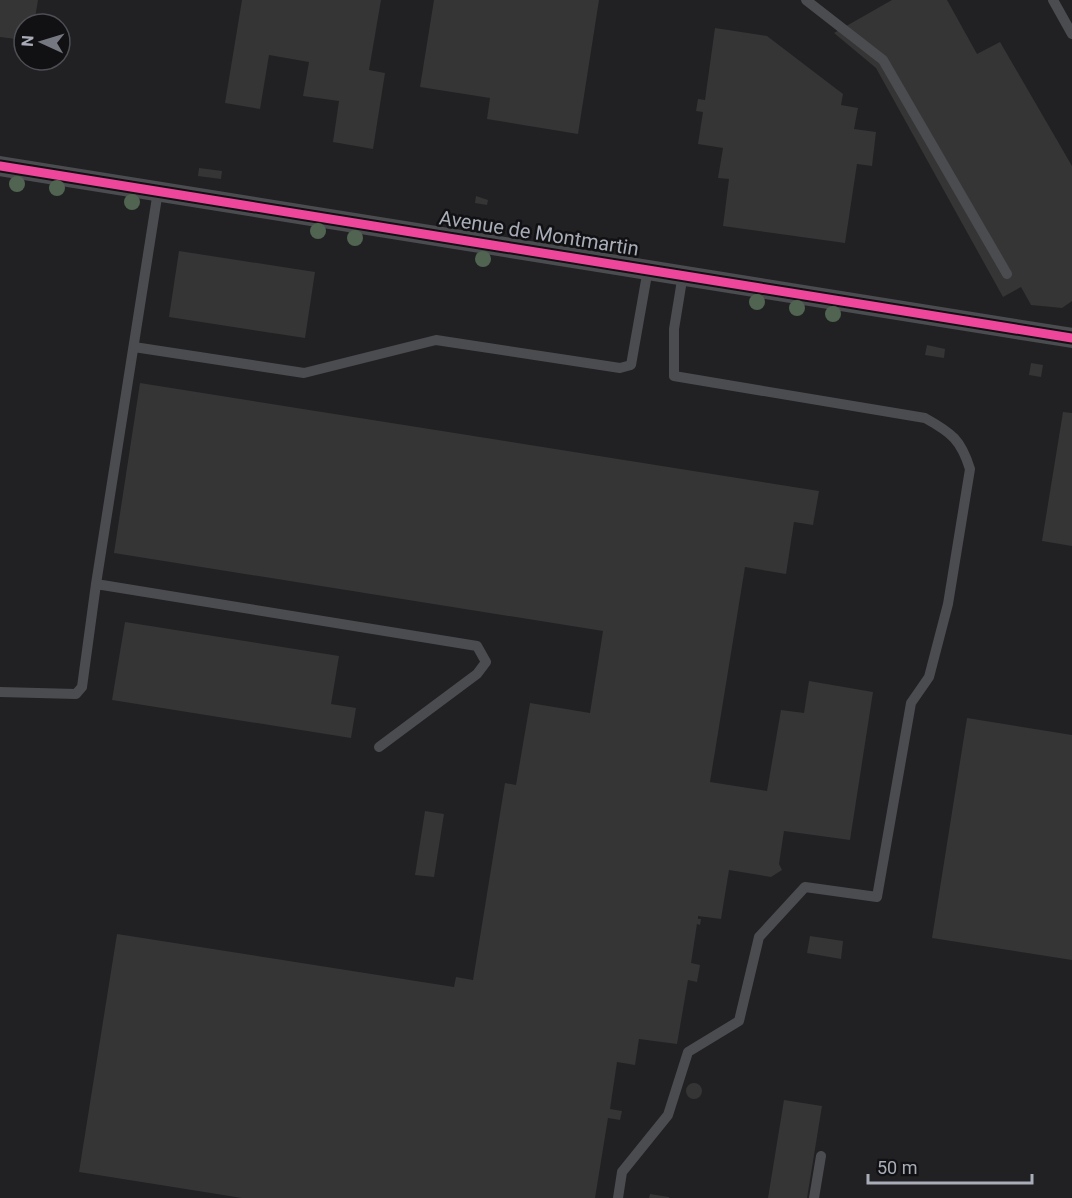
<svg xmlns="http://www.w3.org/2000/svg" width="1072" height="1198" viewBox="0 0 1072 1198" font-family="Roboto,sans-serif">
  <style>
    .built { fill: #212123; fill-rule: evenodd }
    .building { fill: #353536 }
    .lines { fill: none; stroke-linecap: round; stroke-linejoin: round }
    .lane { stroke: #4b4c50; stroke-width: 10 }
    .street { stroke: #4b4c50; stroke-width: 20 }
    .cycleway-casing { stroke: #111113; stroke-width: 13 }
    .cycleway { stroke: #ed469a; stroke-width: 9 }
    .tree { fill: #506451 }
    .labels { text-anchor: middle; stroke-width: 5; stroke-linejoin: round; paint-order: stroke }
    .street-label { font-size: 20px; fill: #a8adb8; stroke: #111113 }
  </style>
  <rect width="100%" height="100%" fill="#171717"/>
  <!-- built -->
  <path class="built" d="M0,0H1072V1198H0ZM24,24H60V60H24Z"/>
  <!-- building -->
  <path class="building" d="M0,0H38L34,24H24V40L0,37Z
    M242,0H381L369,70L385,73L373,149L333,142L339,101L303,96L309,62L269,55L260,109L225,103Z
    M434,0H599L578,134L487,119L490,98L420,87Z
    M892,0H947L977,54L1000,42L1072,166V301L1062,308L1031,305L1021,287L1003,297L876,68L834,33Z
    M715,28L767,36L843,94L841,105L858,108L854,129L876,132L872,166L857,164L845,243L723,226L729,179L718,178L723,148L698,144L703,112L696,111L698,99L705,100Z
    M199,168L222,171L221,179L198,176Z
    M476,196L488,200L487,205L475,203Z
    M179,251L315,272L305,338L169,317Z
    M927,345L945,349L944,358L925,355Z
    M1031,363L1043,365L1041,377L1029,375Z
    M140,383L819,491L813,525L794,522L786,574L745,567L710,782L767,791L781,710L804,713L809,681L873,692L850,840L784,831L779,864L782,870L771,877L729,870L721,919L698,916V919H701L700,925L697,924L691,963L700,965L697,982L688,980L677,1044L639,1039L635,1065L617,1062L610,1109L622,1111L620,1120L608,1118L595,1198H242L79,1172L117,934L454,987L456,977L473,980L505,783L516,785L530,703L590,713L603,631L114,553Z
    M1063,412L1072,413V546L1042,541Z
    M125,622L339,656L331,704L356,708L351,738L112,700Z
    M967,718L1072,735V960L932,938Z
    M425,811L444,814L434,877L415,875Z
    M810,936L843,941L841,959L807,953Z
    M686 1091a8 8 0 1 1 16 0a8 8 0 1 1-16 0Z
    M784,1100L822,1106L807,1198H768Z
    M650,1194L669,1197V1198H649Z"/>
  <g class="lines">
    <!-- lane -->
    <path class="lane" d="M806,0L883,60L1007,274
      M1053,0L1072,34
      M134,347L304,373L436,340L620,368L631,365L648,269
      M96,584L158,191
      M0,692L76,694L82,687L96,584L477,646L486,662L477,674L379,747
      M618,1198L622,1172L668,1115L688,1052L739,1021L759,937L805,887L877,897L911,703L929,677L948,604L970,469C961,440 952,433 925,418L674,376V329L683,274
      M814,1198L821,1156"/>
    <!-- street -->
    <path class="street" d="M0,166L1072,338"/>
    <defs>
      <path id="cycleway" d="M0,166L1072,338"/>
    </defs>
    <!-- cycleway casing -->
    <use href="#cycleway" class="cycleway-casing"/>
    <!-- cycleway -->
    <use href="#cycleway" class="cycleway"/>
  </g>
  <!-- trees -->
  <g class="tree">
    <circle cx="17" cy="184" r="8"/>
    <circle cx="57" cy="188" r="8"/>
    <circle cx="132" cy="202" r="8"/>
    <circle cx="318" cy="231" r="8"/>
    <circle cx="355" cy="238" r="8"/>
    <circle cx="483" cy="259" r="8"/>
    <circle cx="757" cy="302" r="8"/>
    <circle cx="797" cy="308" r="8"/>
    <circle cx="833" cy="314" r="8"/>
  </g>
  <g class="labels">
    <!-- street labels -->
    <g class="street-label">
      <text transform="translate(539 233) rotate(9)" y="7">Avenue de Montmartin</text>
    </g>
  </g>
  <!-- north arrow -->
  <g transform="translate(42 42) rotate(274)"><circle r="28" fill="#111113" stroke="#4d4f55" stroke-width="1.5"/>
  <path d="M0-4.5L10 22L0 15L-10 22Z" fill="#757880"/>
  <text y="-9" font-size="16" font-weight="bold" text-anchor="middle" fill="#a8adb8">N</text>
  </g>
  <!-- scale -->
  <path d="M868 1174v9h164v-9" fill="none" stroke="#a8adb8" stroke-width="3"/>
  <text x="877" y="1174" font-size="18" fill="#a8adb8" stroke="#111113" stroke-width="4.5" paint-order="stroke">50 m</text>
</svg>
